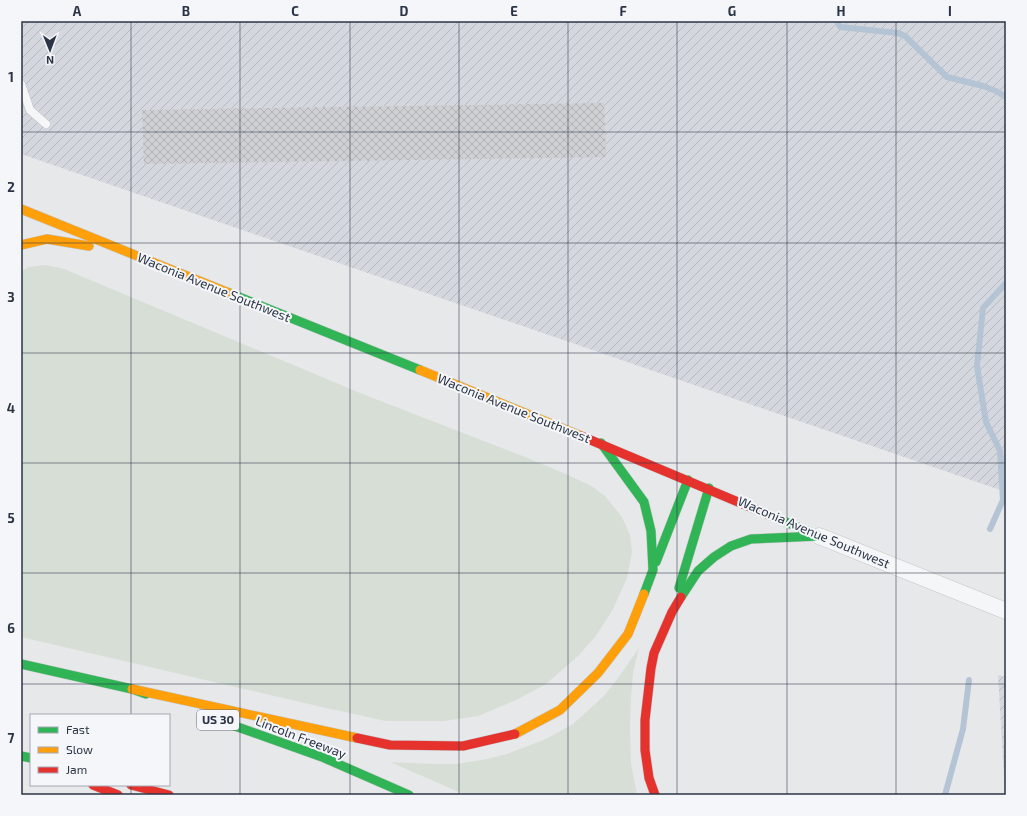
<svg xmlns="http://www.w3.org/2000/svg" width="1027" height="816" viewBox="0 0 1027 816" font-family="'Exo 2',sans-serif">
  <style>
    .industrial { fill: url(#industrial-furrows) }
    .green { fill: #d6ded6 }
    .lines { fill: none; stroke-linecap: round; stroke-linejoin: round }
    .stream { stroke: #b4c4d5; stroke-width: 6 }
    .building { fill: url(#building-cross-hatch) }
    .lane-casing { stroke: #c4c6c8; stroke-width: 9 }
    .street-casing { stroke: #c4c6c8; stroke-width: 17 }
    .fast-casing { stroke: #c4c6c8; stroke-width: 10 }
    .slow-casing { stroke: #c4c6c8; stroke-width: 10 }
    .jam-casing { stroke: #c4c6c8; stroke-width: 10 }
    .lane { stroke: #f5f6f7; stroke-width: 8 }
    .street { stroke: #f5f6f7; stroke-width: 16 }
    .fast { stroke: #30b455; stroke-width: 9 }
    .slow { stroke: #ff9f0a; stroke-width: 9 }
    .jam { stroke: #e5322d; stroke-width: 9 }
    .grid { fill: none; stroke: #2b3445; stroke-width: 1; stroke-opacity: 0.55 }
    .labels { text-anchor: middle; stroke-width: 4; stroke-linejoin: round; paint-order: stroke }
    .shield { fill: #f4f6f9; stroke: #676e7b; stroke-width: 1 }
    .shield-label { font-size: 12px; font-weight: bold; fill: #2b3445 }
    .street-label { font-size: 13px; fill: #2b3445; stroke: #f4f6f9 }
    .neatline { fill: none; stroke: #2b3445; stroke-width: 1.5 }
    .grid-label { font-size: 13px; text-anchor: middle; font-weight: bold; fill: #2b3445 }
  </style>
  <defs>
    <pattern id="industrial-furrows" width="10" height="10" patternUnits="userSpaceOnUse"><rect width="10" height="10" fill="#d4d7dd"/><path d="M-1 1l2-2M0 10L10 0M9 11l2-2" fill="none" stroke="#b6b9bf"/></pattern>
    <pattern id="building-cross-hatch" width="8" height="8" patternUnits="userSpaceOnUse"><rect width="8" height="8" fill="#ced0d3"/><path d="M0 0l8 8M0 8l8-8" fill="none" stroke="#b1b3b6"/></pattern>
  </defs>
  <rect width="100%" height="100%" fill="#e6e8ea"/>
  <!-- industrial -->
  <path class="industrial" d="M21,21H1006V492L21,154Z
    M998,675L1006,677V795H1005Z"/>
  <!-- green -->
  <path class="green" d="M45,265L64,269L360,393L525,457L568,475L593,487L606,497L622,517L630,535L632,552L627,578L612,611L595,637L578,656L546,684L518,699L478,716L444,721H386L322,707L21,637V271L29,267Z
    M639,648L633,673L631,697L630,729L631,764L637,795H466L390,762L433,764H457L487,759L507,754L546,739L573,724L604,696L618,678Z"/>
  <g class="lines">
    <!-- stream -->
    <path class="stream" d="M837,21L840,27L898,33L905,36L947,77L983,86L996,91L1006,97
      M990,529L1003,500L1000,451L986,422L977,366L983,308L1006,283
      M945,795L963,729L969,680"/>
  </g>
  <!-- building -->
  <path class="building" d="M604,103L606,157L144,164L142,110Z"/>
  <g class="lines">
    <defs>
      <path id="lane" d="M21,84L30,110L46,124"/>
      <path id="street" d="M819,536L1006,611"/>
      <path id="fast" d="M229,293L420,370
        M601,443L644,502L651,531L653,570L644,594
        M769,515L819,536
        M656,562L688,480
        M679,588L709,488
        M681,597L698,571L714,557L731,546L751,539L819,536
        M21,664L132,689L146,694
        M218,720L322,757L409,795
        M21,756L31,758"/>
      <path id="slow" d="M21,209L229,293
        M21,245L47,239L89,246
        M420,370L581,436
        M132,689L357,738
        M515,734L560,710L598,673L628,634L644,594"/>
      <path id="jam" d="M581,436L769,515
        M357,738L390,745L463,746L515,734
        M93,785L118,795
        M131,785L169,795
        M655,795L649,778L645,750V720L651,668L654,653L672,612L681,597"/>
    </defs>
    <!-- lane casing -->
    <use href="#lane" class="lane-casing"/>
    <!-- street casing -->
    <use href="#street" class="street-casing"/>
    <!-- fast casing -->
    <use href="#fast" class="fast-casing"/>
    <!-- slow casing -->
    <use href="#slow" class="slow-casing"/>
    <!-- jam casing -->
    <use href="#jam" class="jam-casing"/>
    <!-- lane -->
    <use href="#lane" class="lane"/>
    <!-- street -->
    <use href="#street" class="street"/>
    <!-- fast -->
    <use href="#fast" class="fast"/>
    <!-- slow -->
    <use href="#slow" class="slow"/>
    <!-- jam -->
    <use href="#jam" class="jam"/>
  </g>
  <!-- grid -->
  <path class="grid" d="M131,21V715M240,21V795M350,21V795M459,21V795M568,21V795M677,21V795M787,21V795M896,21V795M21,132H1006M21,243H1006M21,353H1006M21,463H1006M21,573H1006M21,684H1006M131,785V795"/>
  <g class="labels">
    <!-- shield labels -->
    <rect class="shield" x="197" y="710" width="42" height="20" rx="3"/>
    <g class="shield-label">
      <text x="218" y="724">US 30</text>
    </g>
    <!-- street labels -->
    <g class="street-label">
      <text transform="translate(214 287) rotate(22)" y="5">Waconia Avenue Southwest</text>
      <text transform="translate(514 408) rotate(22)" y="5">Waconia Avenue Southwest</text>
      <text transform="translate(814 532) rotate(23)" y="5">Waconia Avenue Southwest</text>
      <text transform="translate(301 737) rotate(21)" y="5">Lincoln Freeway</text>
    </g>
  </g>
  <!-- border -->
  <rect width="1027" height="816" fill="none" stroke="#f4f6f9" stroke-width="44"/>
  <!-- legend -->
  <rect x="30" y="714" width="140" height="72" fill="#f4f6f9" stroke="#a4a8b1"/>
  <rect x="38" y="727" width="20" height="6" fill="#30b455" stroke="#a4a8b1"/>
  <text x="66" y="734" font-size="12" fill="#2b3445">Fast</text>
  <rect x="38" y="747" width="20" height="6" fill="#ff9f0a" stroke="#a4a8b1"/>
  <text x="66" y="754" font-size="12" fill="#2b3445">Slow</text>
  <rect x="38" y="767" width="20" height="6" fill="#e5322d" stroke="#a4a8b1"/>
  <text x="66" y="774" font-size="12" fill="#2b3445">Jam</text>
  <!-- north arrow -->
  <g transform="translate(50 50) rotate(179)" stroke="#f4f6f9" stroke-width="3" paint-order="stroke">
  <path d="M0-3L7 15L0 10L-7 15Z" fill="#2b3445"/>
  <text y="-6" font-size="11" font-weight="bold" text-anchor="middle" fill="#2b3445">N</text>
  </g>
  <rect x="22" y="22" width="983" height="772" class="neatline"/>
  <g class="grid-label">
    <text x="77" y="16">A</text>
    <text x="186" y="16">B</text>
    <text x="295" y="16">C</text>
    <text x="404" y="16">D</text>
    <text x="514" y="16">E</text>
    <text x="623" y="16">F</text>
    <text x="732" y="16">G</text>
    <text x="841" y="16">H</text>
    <text x="950" y="16">I</text>
    <text x="11" y="82">1</text>
    <text x="11" y="192">2</text>
    <text x="11" y="302">3</text>
    <text x="11" y="413">4</text>
    <text x="11" y="523">5</text>
    <text x="11" y="633">6</text>
    <text x="11" y="743">7</text>
  </g>
</svg>
